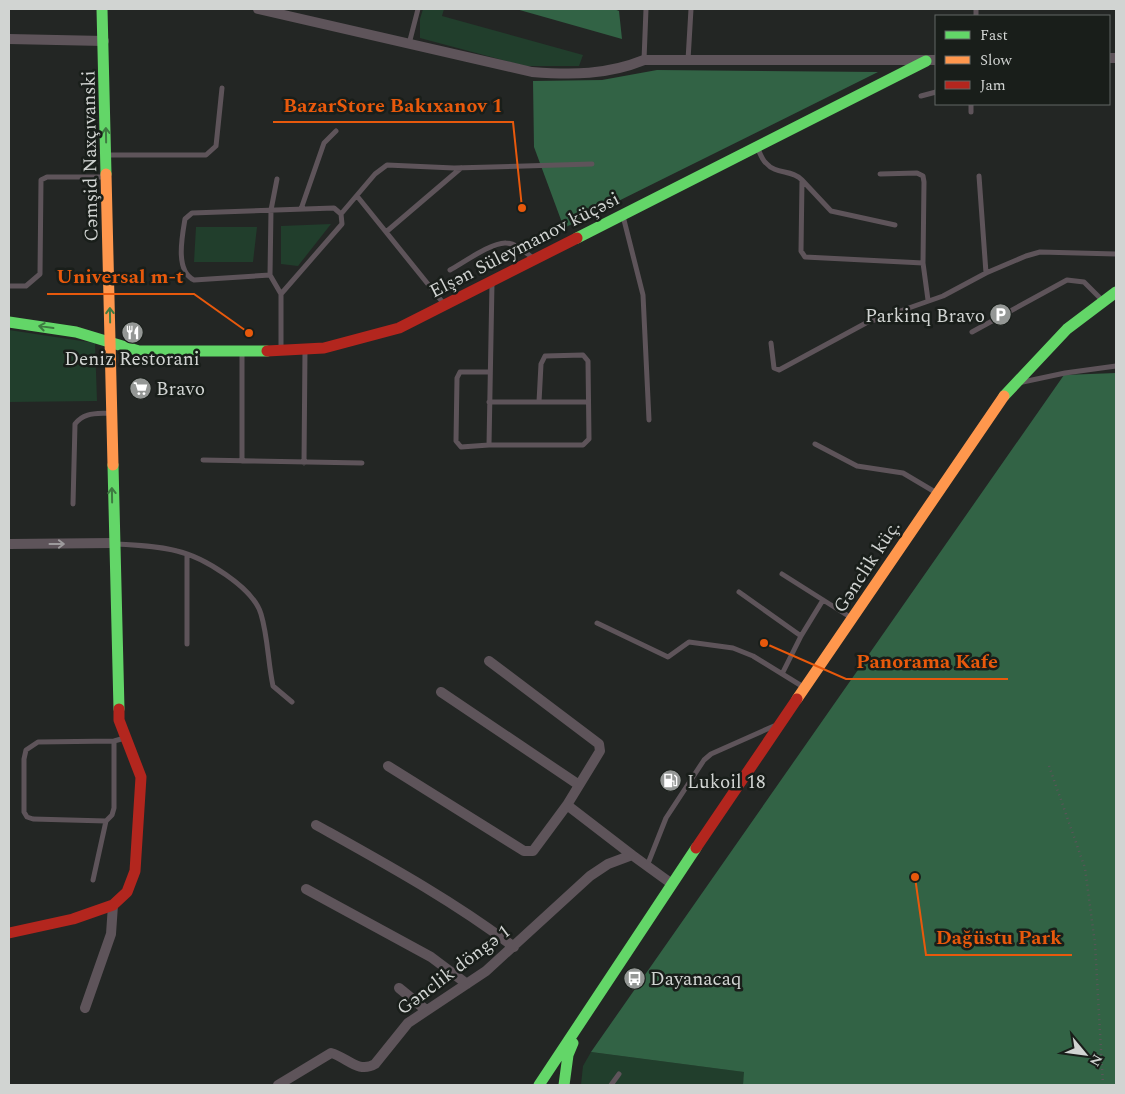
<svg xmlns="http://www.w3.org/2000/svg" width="1125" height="1094" viewBox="0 0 1125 1094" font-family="Spectral,serif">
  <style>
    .green { fill: #213e2c }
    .forest { fill: #326345 }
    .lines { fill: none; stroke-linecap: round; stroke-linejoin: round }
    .path { stroke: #5a5559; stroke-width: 2.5; stroke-dasharray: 1 4; stroke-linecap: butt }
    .lane { stroke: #5e545a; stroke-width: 5 }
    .street { stroke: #5e545a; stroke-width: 10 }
    .fast { stroke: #63d668; stroke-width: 11 }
    .slow { stroke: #ff974d; stroke-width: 11 }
    .jam { stroke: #b3261e; stroke-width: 11 }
    .oneway { stroke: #3e7a41 }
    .oneway2 { stroke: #9d9a9c }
    .labels { text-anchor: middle; stroke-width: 5; stroke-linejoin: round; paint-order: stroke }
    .street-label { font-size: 19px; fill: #d1d4d2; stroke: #191e1a }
    .poi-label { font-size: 19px; fill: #d1d4d2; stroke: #191e1a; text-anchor: start }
    .leader { fill: none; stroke: #e8590c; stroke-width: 2 }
    .callout-dot { fill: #e8590c; stroke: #191e1a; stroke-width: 2 }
    .callout-label { font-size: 20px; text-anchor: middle; font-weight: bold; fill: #e8590c; stroke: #191e1a; stroke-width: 5; stroke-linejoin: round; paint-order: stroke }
  </style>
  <rect width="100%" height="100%" fill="#232624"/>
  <!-- green -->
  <path class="green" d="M423,9H444L442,16L583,55L579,66H525L420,38V19Z
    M331,224L298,266L281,264V226Z
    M196,227H257L253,262H194Z
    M9,330L95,343L97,401L9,402Z
    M591,1052L745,1072L743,1085H581L583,1066Z"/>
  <!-- forest -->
  <path class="forest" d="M516,9H614L619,11L622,39Z
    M657,70L878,72L564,228L534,147L533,81L602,80Z
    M1116,373V1085H743L744,1072L591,1052L1064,375Z"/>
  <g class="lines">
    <!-- path -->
    <path class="path" d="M1049,766L1085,868L1095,944L1103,1085"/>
    <!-- lane -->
    <path class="lane" d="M976,9V16
      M409,44L418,9
      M644,60L646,9
      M688,60L691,9
      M921,96L936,92
      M971,104V112
      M758,149C760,153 762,160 766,163C776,175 792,169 802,180L801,251L805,257L923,263
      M107,155H206L216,146L222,88
      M880,174L917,173L923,176L924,182L923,263L928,300
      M979,176L986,273
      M277,179L271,210L270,275L281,294
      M802,180L831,211L895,225
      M357,196L444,304
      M301,209L324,143L336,131
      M341,214L375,174L387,165L454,168L592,164
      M623,216L643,295L649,420
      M386,232L461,168
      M450,270C463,263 492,242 506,243C516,243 526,253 533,258
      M270,275L194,280C175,271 182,237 185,219L192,213L334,208L341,214L342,224L281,294V351
      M492,283L489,445H583L589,439L588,361L583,355L545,356L541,364L539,402
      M9,286H26L40,274L41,180L47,177H105
      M972,332L1067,280L1084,282L1102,300
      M771,343L774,368L779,370L866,323L943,296L986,273L1026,256L1040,252L1116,254
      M1018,383L1065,373L1116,366
      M489,402H588
      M815,444L857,466L903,473L935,492
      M489,445L461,447L456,441L457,378L460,372H490
      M203,460L362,463
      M242,461V352
      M304,463L305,350
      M73,504L75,424C84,412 96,414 110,413
      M116,544C137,545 158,546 177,551C203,557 253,587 261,614C268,637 268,663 273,686L292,702
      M187,554V644
      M782,574L850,617
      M739,592L801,636
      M597,623L668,657L689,642L733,648L753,656L805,688
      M782,674L801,636L823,600
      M106,821L33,819L27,817L24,812V759L26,750L38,742L114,741L125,738
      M647,866L666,818L704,760L711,754L774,726
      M93,880L106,821L112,815L114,808V741
      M611,1085L619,1074"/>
    <!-- street -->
    <path class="street" d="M258,9L532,72C572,75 607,75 644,60H936
      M9,39L104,41
      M1109,58H1116
      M9,544L113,543
      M441,692L579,785
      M388,766L524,851H533L567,805L600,751L599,744L489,661
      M567,805L632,855
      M316,825C384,863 452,900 514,947
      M306,889L431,957L467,984
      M399,988L426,1010
      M85,1008L111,934L113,905
      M278,1085L331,1053C347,1057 358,1074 375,1064L408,1023L486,971L590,876L608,864L632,855L672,884"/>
    <!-- fast -->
    <path class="fast" d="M102,9L106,174
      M577,238L926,61
      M9,322L76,332L139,351H267
      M1004,396L1067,329L1116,292
      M113,465L119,709
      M539,1085L696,848
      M564,1085L568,1055L573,1043"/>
    <!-- slow -->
    <path class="slow" d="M106,174L113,465
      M797,699L1004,396"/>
    <!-- jam -->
    <path class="jam" d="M267,351L324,348L399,328L577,238
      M696,848L797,699
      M9,933L73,919L113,905L127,892L135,871L141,777L119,720V709"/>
  </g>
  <!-- one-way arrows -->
  <defs><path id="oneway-shaft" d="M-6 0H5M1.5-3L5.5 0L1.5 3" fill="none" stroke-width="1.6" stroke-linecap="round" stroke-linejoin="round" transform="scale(1.25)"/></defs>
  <g class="oneway">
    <use href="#oneway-shaft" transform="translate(106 135) rotate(-91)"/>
    <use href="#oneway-shaft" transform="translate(110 315) rotate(-91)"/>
    <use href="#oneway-shaft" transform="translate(46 327) rotate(-172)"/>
    <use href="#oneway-shaft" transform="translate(112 495) rotate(-91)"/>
  </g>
  <use class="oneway2" href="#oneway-shaft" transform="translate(57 544)"/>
  <!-- icons -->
  <defs>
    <symbol id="parking-disc" viewBox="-11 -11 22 22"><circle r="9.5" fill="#949795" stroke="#191e1a"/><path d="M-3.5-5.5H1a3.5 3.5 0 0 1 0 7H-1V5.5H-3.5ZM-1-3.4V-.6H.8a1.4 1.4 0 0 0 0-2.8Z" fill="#fff"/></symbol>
    <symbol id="restaurant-disc" viewBox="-11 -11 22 22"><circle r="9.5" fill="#949795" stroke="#191e1a"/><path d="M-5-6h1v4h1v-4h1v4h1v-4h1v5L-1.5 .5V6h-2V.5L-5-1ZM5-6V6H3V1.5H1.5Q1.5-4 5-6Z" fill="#fff"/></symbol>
    <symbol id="supermarket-disc" viewBox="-11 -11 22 22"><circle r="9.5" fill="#949795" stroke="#191e1a"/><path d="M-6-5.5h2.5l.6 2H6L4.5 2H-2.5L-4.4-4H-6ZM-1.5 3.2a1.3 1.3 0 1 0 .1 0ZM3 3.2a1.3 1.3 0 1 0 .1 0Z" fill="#fff"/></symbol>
    <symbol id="fuel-disc" viewBox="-11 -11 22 22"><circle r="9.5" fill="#949795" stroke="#191e1a"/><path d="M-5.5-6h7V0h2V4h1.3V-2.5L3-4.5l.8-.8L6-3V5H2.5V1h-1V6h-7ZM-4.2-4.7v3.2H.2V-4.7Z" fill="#fff"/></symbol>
    <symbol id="bus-disc" viewBox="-11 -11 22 22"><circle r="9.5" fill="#949795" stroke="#191e1a"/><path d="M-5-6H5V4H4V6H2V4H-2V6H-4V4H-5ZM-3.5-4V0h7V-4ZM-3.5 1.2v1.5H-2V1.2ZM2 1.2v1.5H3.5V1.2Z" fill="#fff"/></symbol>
  </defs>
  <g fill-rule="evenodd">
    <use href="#parking-disc" x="988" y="302" width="25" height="25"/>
    <use href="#restaurant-disc" x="120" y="320" width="25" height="25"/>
    <use href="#supermarket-disc" x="128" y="376" width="25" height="25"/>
    <use href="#fuel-disc" x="658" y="768" width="25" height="25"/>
    <use href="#bus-disc" x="622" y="966" width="25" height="25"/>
  </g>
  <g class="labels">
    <!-- street labels -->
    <g class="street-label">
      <text transform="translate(89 156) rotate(-91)" y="7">Cəmşid Naxçıvanski</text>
      <text transform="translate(524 244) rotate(-27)" y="7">Elşən Süleymanov küçəsi</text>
      <text transform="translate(866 566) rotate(-57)" y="7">Gənclik küç.</text>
      <text transform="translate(453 969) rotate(-37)" y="7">Gənclik döngə 1</text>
    </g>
    <!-- poi labels -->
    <g class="poi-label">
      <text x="985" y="322" text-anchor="end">Parkinq Bravo</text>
      <text x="132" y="365" text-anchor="middle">Deniz Restorani</text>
      <text x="156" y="395">Bravo</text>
      <text x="687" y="788">Lukoil 18</text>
      <text x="650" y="985">Dayanacaq</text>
    </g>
  </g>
  <!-- callouts -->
  <path class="leader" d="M522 208L513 122H273M249 333L194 294H47M764 643L846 679H1008M915 877L926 955H1072"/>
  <g class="callout-dot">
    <circle cx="522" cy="208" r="5"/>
    <circle cx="249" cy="333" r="5"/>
    <circle cx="764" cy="643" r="5"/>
    <circle cx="915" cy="877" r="5"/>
  </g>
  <g class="callout-label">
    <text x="393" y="112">BazarStore Bakıxanov 1</text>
    <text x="120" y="283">Universal m-t</text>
    <text x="927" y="668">Panorama Kafe</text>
    <text x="999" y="944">Dağüstu Park</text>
  </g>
  <!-- border -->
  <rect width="1125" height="1094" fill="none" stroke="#d1d4d2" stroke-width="20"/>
  <!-- legend -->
  <rect x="935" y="15" width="175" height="90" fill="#191e1a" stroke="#636764"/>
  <rect x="945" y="31" width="25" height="8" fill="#63d668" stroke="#636764"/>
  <text x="980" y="40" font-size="15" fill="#d1d4d2">Fast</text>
  <rect x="945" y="56" width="25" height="8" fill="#ff974d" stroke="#636764"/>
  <text x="980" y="65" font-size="15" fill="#d1d4d2">Slow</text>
  <rect x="945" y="81" width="25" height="8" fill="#b3261e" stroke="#636764"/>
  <text x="980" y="90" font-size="15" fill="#d1d4d2">Jam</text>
  <!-- north arrow -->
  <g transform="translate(1085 1054) rotate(119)" stroke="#191e1a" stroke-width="4" paint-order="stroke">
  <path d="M0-4L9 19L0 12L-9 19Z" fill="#d1d4d2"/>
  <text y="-8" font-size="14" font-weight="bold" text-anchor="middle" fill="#d1d4d2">N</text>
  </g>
</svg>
